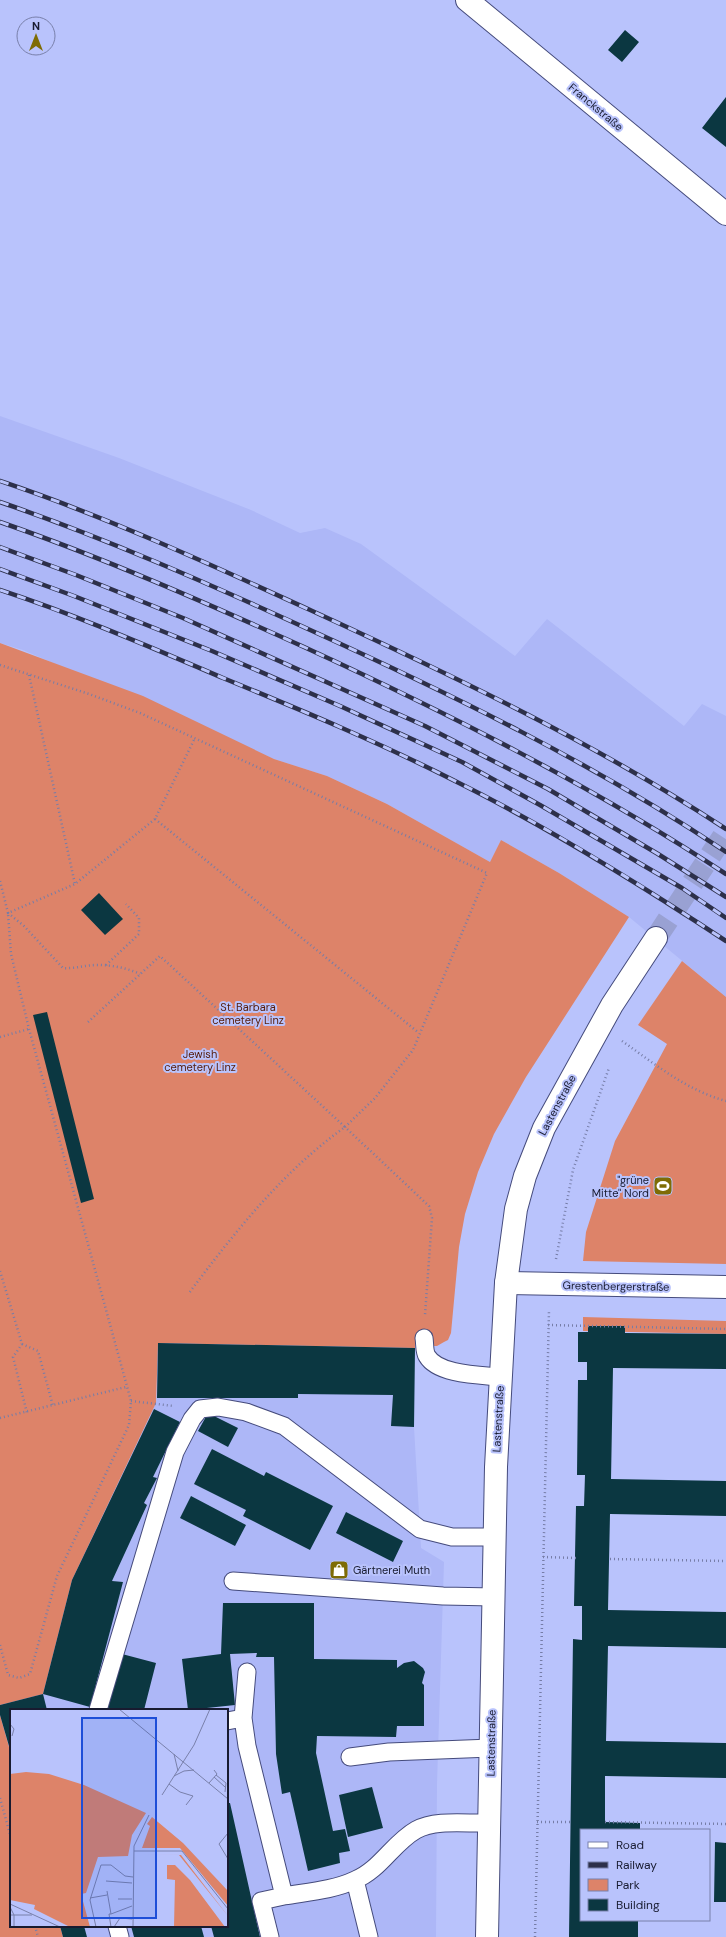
<svg xmlns="http://www.w3.org/2000/svg" width="726" height="1937" viewBox="0 0 726 1937" font-family="'DM Sans',sans-serif">
  <style>
    .built { fill: #adb7f7 }
    .green { fill: #dd8369 }
    .building { fill: #0b3741 }
    .lines { fill: none; stroke-linecap: round; stroke-linejoin: round }
    .secondary-tunnel { stroke: #99a1d3; stroke-width: 22; stroke-dasharray: 22 11; stroke-linecap: butt }
    .lane-casing { stroke: #454b7c; stroke-width: 19 }
    .street-casing { stroke: #454b7c; stroke-width: 24 }
    .secondary-casing { stroke: #454b7c; stroke-width: 24 }
    .path { stroke: #767da7; stroke-width: 2.5; stroke-dasharray: 1 3; stroke-linecap: butt }
    .lane { stroke: #fff; stroke-width: 17 }
    .street { stroke: #fff; stroke-width: 22 }
    .secondary { stroke: #fff; stroke-width: 22 }
    .rail-casing { stroke: #2d304a; stroke-width: 4.5 }
    .rail { stroke: #b9c3fc; stroke-width: 3; stroke-dasharray: 9; stroke-linecap: butt }
    .labels { text-anchor: middle; stroke-width: 4; stroke-linejoin: round; paint-order: stroke }
    .street-label { font-size: 11px; fill: #181b30; stroke: #b9c3fc }
    .park-label { font-size: 11px; fill: #551b09; stroke: #b9c3fc }
    .poi-label { font-size: 11px; fill: #181b30; stroke: #b9c3fc; text-anchor: end }
    .inset-road { fill: none; stroke: #7980aa; stroke-width: 1 }
    .view { fill: #1d4ed8; fill-opacity: 0.15; stroke: #1d4ed8; stroke-width: 2 }
    .inset-edge { fill: none; stroke: #181b30; stroke-width: 2 }
  </style>
  <rect width="100%" height="100%" fill="#b9c3fc"/>
  <!-- built -->
  <path class="built" d="M0,416L119,458L251,510L300,533L325,528L361,544L515,656L547,619L684,726L702,704L726,716V997L629,917L559,873L501,840L490,862L387,804L327,776L274,759L23,650L0,643Z
    M158,1343L415,1348L414,1427L421,1548L444,1562L437,1784L436,1937H63L60,1926H227V1710H11V1754L0,1715V1705L43,1693L72,1580L156,1403L157,1398Z"/>
  <!-- green -->
  <path class="green" d="M0,643L143,696L274,759L327,776L387,804L490,862L501,840L559,873L629,917L526,1077L494,1134L478,1172L465,1214L459,1247L451,1333L448,1340L444,1342L437,1346H431L424,1338H415V1348L158,1343L156,1403L72,1580L43,1694L0,1705Z
    M682,961L726,997V1074L711,1063L726,1074V1264L583,1261L586,1232L615,1141L667,1044L638,1025Z
    M583,1317L726,1321V1334L583,1331Z
    M0,1715L11,1754V1926H60L63,1937H0Z"/>
  <!-- building -->
  <path class="building" d="M625,30L639,42L622,62L608,50Z
    M726,97V147L702,128Z
    M99,893L123,919L105,935L81,910Z
    M47,1012L94,1199L81,1203L33,1015Z
    M588,1326H625V1333L726,1334V1369L613,1368L611,1479L726,1481V1516L610,1514L608,1610L726,1612V1648L608,1646L606,1741L726,1743V1778L605,1776V1822L640,1823V1830H581V1920H638V1937H569L573,1639L582,1640V1606H574L576,1506H584L585,1475H577L578,1380H587V1362H578V1332H588Z
    M158,1343L415,1348L414,1427L391,1426L393,1395L298,1394V1398H157Z
    M154,1409L180,1422L153,1477L157,1478L144,1503L147,1505L112,1581L123,1582L90,1707L43,1694L47,1710H11V1753L0,1715V1705L43,1694L72,1580Z
    M208,1413L238,1428L228,1447L198,1431Z
    M212,1449L264,1476L266,1472L333,1506L310,1550L243,1516L246,1510L194,1484Z
    M191,1496L246,1525L235,1546L180,1518Z
    M346,1512L403,1541L393,1562L336,1533Z
    M223,1603H314V1659L397,1660V1668L404,1663L414,1661L423,1668L425,1672L422,1683L424,1685V1726H397L396,1737L317,1736L316,1753L333,1831L345,1829L350,1851L339,1853L340,1863L308,1871L290,1792L282,1794L276,1754L274,1657H256L257,1653L230,1654L235,1705L188,1710L182,1659L221,1654Z
    M122,1654L156,1663L144,1710H118L108,1708Z
    M372,1787L383,1828L348,1837L339,1795Z
    M227,1803H230L260,1937H214L211,1926H227Z
    M715,1842L726,1843V1902H714Z
    M60,1926H84L87,1937H63Z
    M131,1926H201L204,1937H134Z"/>
  <g class="lines">
    <!-- secondary-tunnel -->
    <path class="secondary-tunnel" d="M656,938L726,832"/>
    <defs>
      <path id="lane" d="M424,1338C425,1343 424,1351 427,1356C438,1375 480,1375 500,1377
        M233,1581L443,1596L494,1597
        M247,1672L243,1718L247,1746L284,1896C307,1892 334,1890 355,1880C380,1870 393,1843 416,1830C436,1819 467,1824 489,1823
        M98,1710L175,1452L192,1419L200,1409L218,1407L246,1412L284,1426L420,1529L452,1537H494
        M227,1721L243,1718
        M350,1757L389,1752L491,1748
        M355,1880L369,1937
        M117,1926L120,1937
        M270,1937L261,1901L284,1896"/>
      <path id="street" d="M506,1283L726,1287"/>
      <path id="secondary" d="M467,0L726,214
        M487,1937L496,1467L506,1283L516,1209L525,1176L544,1128L612,1005L656,938"/>
    </defs>
    <!-- lane casing -->
    <use href="#lane" class="lane-casing"/>
    <!-- street casing -->
    <use href="#street" class="street-casing"/>
    <!-- secondary casing -->
    <use href="#secondary" class="secondary-casing"/>
    <!-- path -->
    <path class="path" d="M0,665L89,694L140,713L487,873L413,1050L375,1098L345,1127L429,1206L432,1218L425,1315
      M29,675L75,884L155,819L195,738
      M155,819L419,1033
      M0,881L8,913L75,884
      M8,913L24,926L63,968C75,969 85,965 97,965C112,965 127,968 140,974
      M106,965L139,934V918L126,904
      M88,1022L160,956L345,1127C282,1172 235,1232 189,1293
      M0,1037L29,1029
      M622,1041C655,1064 686,1090 726,1101
      M556,1259L573,1170L609,1068
      M0,1271L22,1344L13,1357L27,1413
      M548,1325L726,1329
      M22,1344L38,1351L53,1406
      M131,1401L174,1406
      M0,1418L126,1387
      M543,1557L576,1558
      M610,1559L726,1561
      M0,1645L8,1675L19,1678L30,1674L57,1576L129,1425L131,1401L29,1029L11,954L8,913
      M0,1798L11,1838
      M537,1822H571
      M605,1822L726,1824
      M35,1926L38,1937
      M535,1937L549,1310"/>
    <!-- lane -->
    <use href="#lane" class="lane"/>
    <!-- street -->
    <use href="#street" class="street"/>
    <!-- secondary -->
    <use href="#secondary" class="secondary"/>
    <defs>
      <path id="rail" d="M0,481C110,518 216,567 321,615C460,679 598,745 726,829
        M0,502C105,538 207,583 308,629C451,694 595,764 726,852
        M0,522C104,558 204,602 304,647C450,714 592,786 726,874
        M0,547L76,575L183,618L425,726L548,789L658,854L726,897
        M0,569L74,596L212,651L340,706L462,762L540,805L682,888L726,918
        M0,590C76,615 150,647 223,678C301,710 378,742 453,780C548,827 638,883 726,941"/>
    </defs>
    <!-- rail casing -->
    <use href="#rail" class="rail-casing"/>
    <!-- rail -->
    <use href="#rail" class="rail"/>
  </g>
  <!-- icons -->
  <defs>
    <symbol id="stadium-square" viewBox="-11 -11 22 22"><rect x="-9" y="-9" width="18" height="18" rx="4" fill="#7e6c05" stroke="#b9c3fc"/><path d="M0-5a6.5 5 0 1 0 0 10a6.5 5 0 1 0 0-10ZM-3.5-1.8h7v3.6h-7Z" fill="#fff"/></symbol>
    <symbol id="shop-square" viewBox="-11 -11 22 22"><rect x="-9" y="-9" width="18" height="18" rx="4" fill="#7e6c05" stroke="#b9c3fc"/><path d="M-5-2.5h2.3a2.7 3.5 0 0 1 5.4 0H5L5.5 6h-11ZM-1.5-2.5h3a1.5 2.3 0 0 0-3 0Z" fill="#fff"/></symbol>
  </defs>
  <g fill-rule="evenodd">
    <use href="#stadium-square" x="652" y="1175" width="22" height="22"/>
    <use href="#shop-square" x="328" y="1559" width="22" height="22"/>
  </g>
  <g class="labels">
    <!-- street labels -->
    <g class="street-label">
      <text transform="translate(596 107) rotate(40)" y="4">Franckstraße</text>
      <text transform="translate(557 1105) rotate(-62)" y="4">Lastenstraße</text>
      <text transform="translate(616 1286) rotate(1)" y="4">Grestenbergerstraße</text>
      <text transform="translate(498 1419) rotate(-87)" y="4">Lastenstraße</text>
      <text transform="translate(491 1743) rotate(-89)" y="4">Lastenstraße</text>
    </g>
    <!-- park labels -->
    <g class="park-label">
      <text x="248" y="1011">St. Barbara<tspan x="248" dy="13">cemetery Linz</tspan></text>
      <text x="200" y="1058">Jewish<tspan x="200" dy="13">cemetery Linz</tspan></text>
    </g>
    <!-- poi labels -->
    <g class="poi-label">
      <text x="649" y="1184">"grüne<tspan x="649" dy="13">Mitte" Nord</tspan></text>
      <text x="353" y="1574" text-anchor="start">Gärtnerei Muth</text>
    </g>
  </g>
  <!-- overview -->
  <g transform="translate(10 1709)">
    <rect width="218" height="218" fill="#b9c3fc"/>
    <path d="M16,63L39,65L74,76L136,104L122,126L118,147L88,148L76,184L71,185L80,218H60L24,200L25,196L0,191V65ZM142,108L173,134L218,182V197L170,139H132L140,117L137,115ZM132,145L170,146H171L218,207L169,146ZM157,156H165L180,171L215,218H164L165,171L157,170Z" fill="#dd8369"/>
    <path class="inset-road" d="M109,0L218,90M0,15L4,20L2,27M164,45L168,62M206,66L216,74L215,83M164,67L174,62L184,61M204,68L215,78M199,74L207,65L204,61M159,75L170,83L183,87L176,96M152,86L184,36L200,0M218,124L209,135L218,150M124,142H172L218,200M96,172L122,174M97,182L101,205L122,197M80,189L97,186M108,190H122M0,195L50,218M0,198L4,206V218M101,205H99L101,218M0,206H22M86,218L80,191L91,156H101L115,167L123,168M104,218L110,209L122,210M123,218L124,137L139,106"/>
    <path class="view" d="M72,9H146V209H72Z"/>
    <rect width="218" height="218" class="inset-edge"/>
  </g>
  <!-- legend -->
  <rect x="580" y="1829" width="130" height="92" fill="#b9c3fc" stroke="#7980aa"/>
  <rect x="588" y="1842" width="20" height="6" fill="#ffffff" stroke="#7980aa"/>
  <text x="616" y="1849" font-size="12" fill="#181b30">Road</text>
  <rect x="588" y="1862" width="20" height="6" fill="#2d304a" stroke="#7980aa"/>
  <text x="616" y="1869" font-size="12" fill="#181b30">Railway</text>
  <rect x="588" y="1879" width="20" height="12" fill="#dd8369" stroke="#7980aa"/>
  <text x="616" y="1889" font-size="12" fill="#181b30">Park</text>
  <rect x="588" y="1899" width="20" height="12" fill="#0b3741" stroke="#7980aa"/>
  <text x="616" y="1909" font-size="12" fill="#181b30">Building</text>
  <!-- north arrow -->
  <g transform="translate(36 36)"><circle r="19" fill="#b9c3fc" stroke="#7980aa"/>
  <path d="M0-3L7 15L0 10L-7 15Z" fill="#7e6c05"/>
  <text y="-6" font-size="11" font-weight="bold" text-anchor="middle" fill="#181b30">N</text>
  </g>
</svg>
